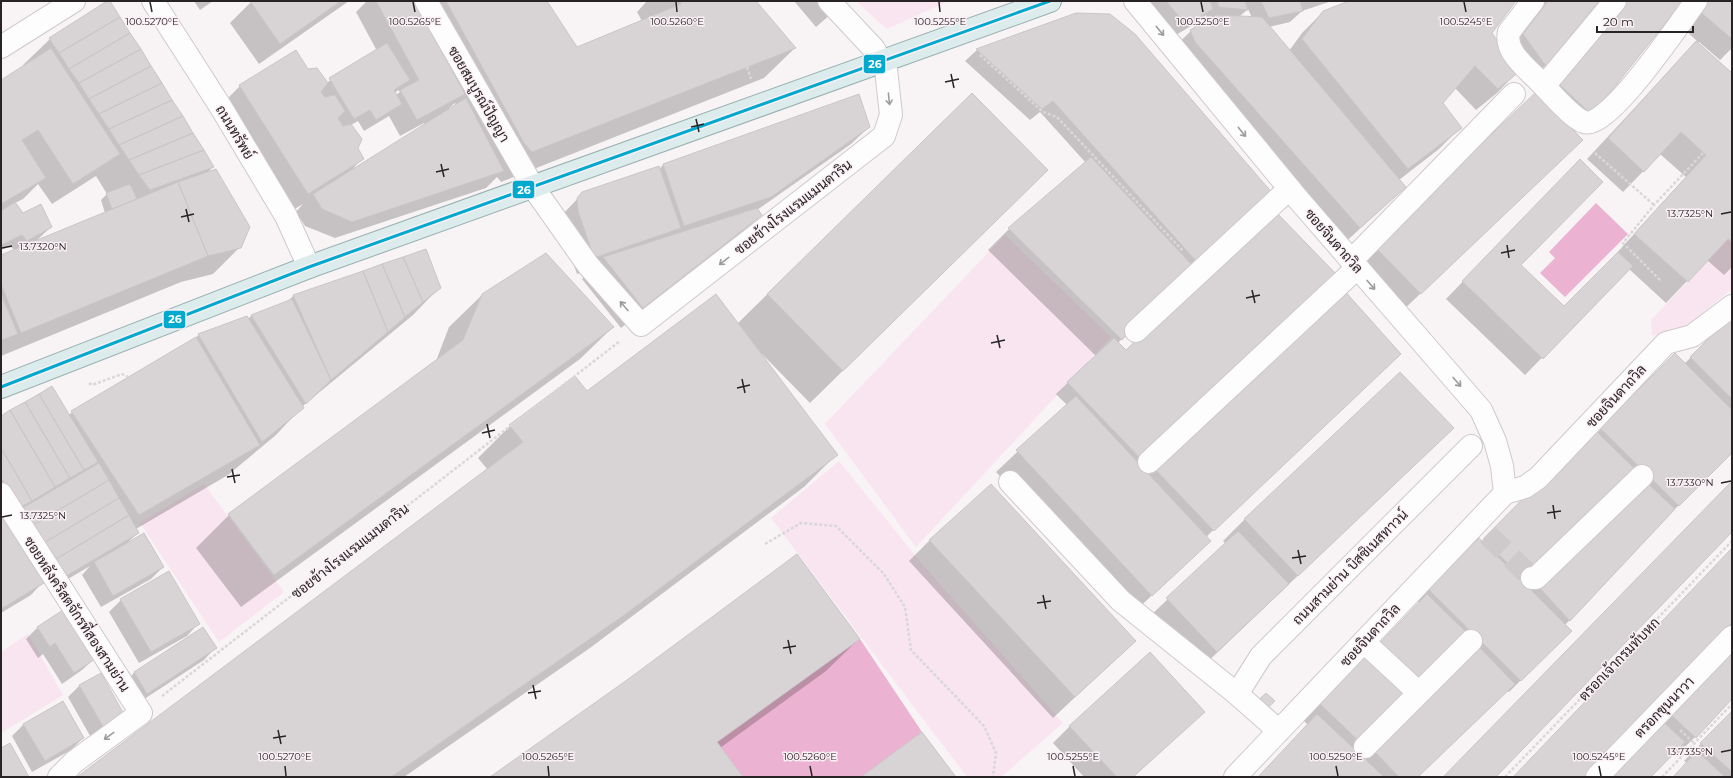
<svg xmlns="http://www.w3.org/2000/svg" width="1733" height="778" viewBox="0 0 1733 778" font-family="Montserrat,Sarabun,sans-serif">
  <style>
    .green { fill: #f9e5ef }
    .water { fill: #ebb3d1 }
    .shadow { fill: #0003; fill-rule: evenodd }
    .building { fill: #d8d4d5; stroke: #cac5c7 }
    .lines { fill: none; stroke-linecap: round; stroke-linejoin: round }
    .minor-tunnel { stroke: #cecacc; stroke-width: 22; stroke-dasharray: 22 11; stroke-linecap: butt }
    .minor-casing { stroke: #cecacc; stroke-width: 24 }
    .major-casing { stroke: #97b0b0; stroke-width: 24 }
    .path { stroke: #d9d7d7; stroke-width: 2.5; stroke-dasharray: 3 2; stroke-linecap: butt }
    .minor { stroke: #fefdfe; stroke-width: 22 }
    .major { stroke: #dcebeb; stroke-width: 22 }
    .bus-1-casing { stroke: #fbf0f5; stroke-width: 6 }
    .bus-1 { stroke: #00a9ce; stroke-width: 3 }
    .oneway { stroke: #9e9b9d }
    .ticks { fill: none; stroke: #282426; stroke-width: 1.5 }
    .labels { text-anchor: middle; stroke-width: 3; stroke-linejoin: round; paint-order: stroke }
    .street-label { font-size: 14px; fill: #282426; stroke: #fbf0f5 }
    .ticks-label { font-size: 10px; text-anchor: middle; fill: #282426; stroke: #fbf0f5; stroke-width: 3; stroke-linejoin: round; paint-order: stroke }
    .line-badge { stroke: #fbf0f5; stroke-width: 1.5 }
    .badge-label { font-size: 11px; text-anchor: middle; font-weight: bold; fill: #fff }
  </style>
  <rect width="100%" height="100%" fill="#f8f3f5"/>
  <!-- green -->
  <path class="green" d="M856,1H949L887,29Z
    M1005,235L1111,337L916,547L825,424Z
    M1728,239L1732,242V289L1684,328L1652,336L1651,320Z
    M839,461L923,565L1063,723L1001,777H967L771,518Z
    M204,484L284,592L219,642L140,523Z
    M28,634L63,695L1,733V652Z"/>
  <!-- water -->
  <path class="water" d="M1596,203L1628,234L1565,297L1540,273L1555,258L1549,252Z
    M860,639L922,732L861,777H743L717,742Z"/>
  <!-- shadow -->
  <path class="shadow" d="M109,1L213,167L207,173L240,247L213,274L181,282L1,356V256L14,250L10,246L1,250V81L24,66L23,65L50,39ZM96,176L107,194L101,200L105,213L36,241L51,227L22,214L15,203L23,199L38,184L52,204Z
    M194,1H213L200,10Z
    M252,1H349L259,64L230,23Z
    M367,1H412L420,15L435,1H545L576,48L642,21L637,12L647,1H755L795,48L764,78L501,182L497,177L486,188L335,238L305,226L296,212L303,204L286,214L219,107L240,86L308,71L326,83L377,51L356,12ZM398,90L400,92L396,95L395,93ZM455,103L456,105L450,109L449,108ZM389,116L400,136L424,123L425,125L351,171L362,158L356,148L351,125L358,121L364,131Z
    M794,1H846L816,27Z
    M1150,1H1332L1302,11L1290,22L1269,27L1289,51L1302,33L1323,12L1351,1H1515L1491,33L1518,71L1497,93L1476,110L1455,88L1441,103L1460,128L1439,149L1399,180L1405,187L1338,249L1169,52L1191,31L1211,19H1207L1206,15L1200,21L1174,36L1148,5ZM1248,9L1252,18L1239,17Z
    M1545,1H1598L1545,66L1529,82L1507,51Z
    M1622,1H1682L1591,115L1574,132L1560,161L1399,314L1354,267L1541,98Z
    M1701,1H1732V48L1720,60L1699,42L1697,43L1732,75V267L1724,275L1707,260L1666,303L1629,269L1525,375L1446,299L1563,178L1520,265L1564,307L1614,256L1686,177L1660,154L1623,192L1587,159L1697,41L1682,27Z
    M1076,14L1273,195L1187,270L1118,343L1126,351L1323,286L1137,463L1147,473L1153,467L1388,366L1206,537L1210,541L1130,616L996,472L1067,405L1056,394L1096,356L988,250L1009,229L1086,163L1040,112L1030,120L965,61L977,50Z
    M972,94L1014,203L810,403L760,352L836,455L804,487L590,648L404,777H79L488,470L478,458L510,426L737,324Z
    M858,96L869,127L851,144L757,210L760,215L739,236L621,328L582,279L593,269L577,274L561,229V216L583,193L659,169L663,165Z
    M425,251L439,288L413,315L304,405L276,435L228,475L136,529L138,533L127,543L163,567L151,579L101,607L82,575L90,566L51,589L1,509V417L68,415L194,339L199,335L247,317L248,319L251,316L287,302L293,296Z
    M482,295L613,327L580,359L241,607L196,548L229,515L436,361L449,327Z
    M1732,317V452L1669,515L1565,625L1571,631L1509,692L1507,691L1417,777H1258L1308,725L1302,719L1372,652L1420,603L1417,601L1479,540L1481,542L1593,429L1597,433L1675,355L1684,364ZM1633,494L1531,591L1524,584ZM1461,644L1473,656L1365,760L1354,750Z
    M1400,373L1431,449L1200,669L1150,616L1226,544L1223,541L1244,520Z
    M1,515L42,583L31,595L1,613Z
    M930,540L1135,641L1053,718L909,561Z
    M121,600L198,624L187,636L139,663L109,612Z
    M38,627L94,659L82,670L62,684L43,654L38,658L26,639Z
    M203,629L215,648L204,660L135,705L122,685L134,673Z
    M859,639L826,671L720,748L741,777H492L628,681Z
    M1732,643V698L1695,737L1678,754L1675,751L1650,777H1603Z
    M80,685L125,718L93,741L68,697Z
    M1732,712V777H1673L1687,763L1684,761Z
    M24,724L83,738L71,750L32,772L12,736Z
    M1070,726L1186,728L1133,777H1084L1053,743Z"/>
  <!-- building -->
  <path class="building" d="M107,1H110L120,17L59,53L49,38Z
    M250,1H341L280,44Z
    M376,1H414L465,94L417,120L400,90L419,80Z
    M446,1H547L577,47L681,4L680,1H756L796,48L532,152L524,143Z
    M1166,1H1210L1213,9L1186,25Z
    M1217,1H1245L1248,10L1219,7Z
    M1261,1H1300L1303,11L1269,18Z
    M1349,1H1516L1492,33L1519,72L1498,89L1475,66L1443,103L1462,128L1408,169L1302,39L1323,11Z
    M1548,1H1599L1546,66L1523,34Z
    M1624,1H1683L1592,115L1557,82Z
    M1705,1H1732V39L1698,10Z
    M1076,13L1110,14L1135,34L1274,195L1196,261L1053,101L1042,109L976,49Z
    M1216,15L1262,17L1406,187L1360,228L1195,42L1190,30Z
    M120,17L130,33L69,69L59,53Z
    M130,33L141,49L79,83L69,69Z
    M1696,41L1732,73V242L1728,239L1688,282L1634,234L1706,155L1681,132L1644,172L1608,138Z
    M387,43L410,80L394,90L402,104L376,120L370,110L354,119L329,78Z
    M51,48L120,154L73,184L38,130L22,140L46,178L1,204V80Z
    M141,49L151,66L89,99L79,83Z
    M296,50L308,69L317,68L328,83L321,92L325,97L335,95L345,111L338,118L343,126L351,124L362,139L358,148L364,159L308,194L239,85Z
    M151,66L162,83L99,114L89,99Z
    M162,83L172,100L109,129L99,114Z
    M1536,92L1583,140L1421,294L1374,246Z
    M972,93L1048,170L843,371L767,294Z
    M859,94L870,127L771,197L684,226L663,164Z
    M466,98L504,171L352,222L322,209L313,194Z
    M172,100L183,116L119,145L109,129Z
    M183,116L193,133L129,160L119,145Z
    M193,133L204,150L139,175L129,160Z
    M204,150L214,167L150,190L139,175Z
    M1091,157L1192,265L1122,340L1008,228Z
    M1580,159L1603,182L1521,265L1564,306L1618,252L1633,266L1543,359L1462,281Z
    M659,166L681,228L594,258L578,211L577,198L582,192Z
    M216,169L250,227L241,248L208,256L178,182Z
    M178,182L208,256L21,333L1,284V255Z
    M130,184L137,199L112,209L106,193Z
    M15,202L23,213L41,204L52,227L27,241L22,235L1,245V211Z
    M757,208L762,215L643,308L603,257Z
    M1274,210L1336,274L1141,459L1067,382L1114,338L1126,350Z
    M426,249L441,288L423,302L403,257Z
    M546,253L614,327L274,575L228,514L463,340L482,294Z
    M403,257L423,302L405,317L382,264Z
    M382,264L405,317L388,332L363,271Z
    M363,271L388,332L331,380L293,295Z
    M1342,288L1401,354L1214,531L1152,466Z
    M1,294L18,334L2,340L1,338Z
    M716,294L838,455L623,616L391,777H77L523,442L509,425L575,376L587,391Z
    M292,299L331,380L306,404L251,315Z
    M1732,315V399L1690,357Z
    M247,316L304,408L262,442L198,334Z
    M196,337L260,445L139,515L71,411Z
    M1675,353L1732,410V453L1679,506L1600,428Z
    M1400,372L1454,428L1298,576L1244,519Z
    M52,386L98,462L84,470L39,394Z
    M39,394L84,470L70,478L25,402Z
    M1076,396L1211,541L1152,596L1016,450Z
    M25,402L70,478L55,487L10,410Z
    M10,410L55,487L32,501L1,448V416Z
    M1593,428L1638,472L1528,583L1483,539Z
    M1,448L32,501L19,508L1,478Z
    M99,463L109,480L32,526L21,509Z
    M109,480L119,498L42,544L32,526Z
    M1645,481L1675,509L1570,621L1537,585Z
    M1732,481V532L1496,777H1443Z
    M991,484L1136,641L1075,697L929,540Z
    M119,498L129,515L53,561L42,544Z
    M1,513L44,583L1,609Z
    M129,515L139,533L63,578L53,561Z
    M1238,531L1289,584L1217,652L1166,598Z
    M144,533L164,567L113,596L94,562Z
    M1479,538L1572,631L1521,681L1428,589Z
    M1732,548V623L1584,777H1513Z
    M797,554L860,639L717,742L743,777H490L627,680Z
    M169,571L200,624L151,652L120,599Z
    M1427,594L1470,636L1419,689L1376,647Z
    M63,610L95,659L74,673L55,643L50,647L37,627Z
    M203,627L217,648L147,694L134,672Z
    M1732,643V699L1696,738L1668,712Z
    M1480,648L1515,684L1418,777H1399L1373,750Z
    M1370,649L1413,691L1362,744L1318,702Z
    M1150,652L1205,712L1133,777H1117L1069,726Z
    M101,673L126,718L105,730L79,685Z
    M1266,693L1275,701L1263,712L1255,703Z
    M63,701L84,738L45,761L23,724Z
    M1732,711V772L1700,743Z
    M1317,714L1384,777H1258Z
    M1659,718L1685,742L1651,777H1603Z
    M922,732L956,777H861Z
    M10,743L29,777H1V748Z
    M1697,751L1725,777H1673Z"/>
  <g class="lines">
    <!-- minor-tunnel -->
    <path class="minor-tunnel" d="M1488,535L1532,578"/>
    <defs>
      <path id="minor" d="M153,1L222,109L286,216L309,267
        M426,1L533,187L588,265L641,325L884,136L891,115L885,60
        M829,1L874,49L880,61
        M1135,1L1298,199L1481,410L1495,441L1502,466L1505,493
        M1533,1L1509,32C1504,52 1527,68 1539,81C1549,91 1572,118 1584,122C1607,132 1681,21 1696,1
        M1,47L74,1
        M1544,86L1615,1
        M1351,261L1514,94
        M1136,331L1289,189
        M1149,462L1357,268
        M1010,482L1121,601L1237,694L1279,731
        M1,494L141,713L74,762L59,777
        M1532,578H1536L1642,476
        M1364,642L1419,693
        M1237,694L1261,656L1471,446
        M1365,747L1471,641
        M1235,777L1505,493L1525,487L1538,478L1666,343L1692,336L1732,306
        M1597,777L1732,637"/>
      <path id="major" d="M1,387L309,267L1050,1"/>
    </defs>
    <!-- minor casing -->
    <use href="#minor" class="minor-casing"/>
    <!-- major casing -->
    <use href="#major" class="major-casing"/>
    <!-- path -->
    <path class="path" d="M980,55L1043,112L1057,117L1183,251
      M747,67L751,79
      M1595,153L1654,205
      M1660,280L1623,243L1654,205L1703,153
      M89,383L92,385L122,374L128,377
      M765,544L801,523L836,526L884,574L905,607L911,650L984,726L996,753L993,777
      M162,696L620,341
      M1680,730L1694,743
      M1505,777L1732,541
      M1662,777L1732,704"/>
    <!-- minor -->
    <use href="#minor" class="minor"/>
    <!-- major -->
    <use href="#major" class="major"/>
    <defs>
      <path id="bus-1" d="M1,387L309,267L1050,1"/>
    </defs>
    <!-- bus-1 casing -->
    <use href="#bus-1" class="bus-1-casing"/>
    <!-- bus-1 -->
    <use href="#bus-1" class="bus-1"/>
  </g>
  <!-- one-way arrows -->
  <defs><path id="oneway-shaft" d="M-6 0H5M1.5-3L5.5 0L1.5 3" fill="none" stroke-width="1.6" stroke-linecap="round" stroke-linejoin="round"/></defs>
  <g class="oneway">
    <use href="#oneway-shaft" transform="translate(1160 31) rotate(51)"/>
    <use href="#oneway-shaft" transform="translate(889 99) rotate(84)"/>
    <use href="#oneway-shaft" transform="translate(1242 132) rotate(51)"/>
    <use href="#oneway-shaft" transform="translate(724 261) rotate(142)"/>
    <use href="#oneway-shaft" transform="translate(1371 285) rotate(49)"/>
    <use href="#oneway-shaft" transform="translate(624 306) rotate(-131)"/>
    <use href="#oneway-shaft" transform="translate(1457 382) rotate(49)"/>
    <use href="#oneway-shaft" transform="translate(109 736) rotate(144)"/>
  </g>
  <!-- ticks -->
  <path class="ticks" d="M150,2L152,12M413,2L415,12M676,2L677,12M939,2L940,12M1201,2L1203,12M1464,2L1466,12M951,74L954,88M945,82L959,79M696,119L699,132M691,127L704,124M441,164L444,177M436,172L449,169M186,209L189,222M1721,214L1731,212M181,217L194,214M1507,245L1509,258M2,248L12,246M1501,253L1515,250M1252,290L1255,303M1246,298L1260,295M997,335L1000,348M991,343L1005,340M742,379L745,393M737,388L750,385M487,424L490,438M482,433L495,430M232,469L235,483M227,477L240,475M1721,483L1731,481M1553,505L1555,519M1547,513L1561,511M2,517L12,515M1298,550L1301,564M1292,558L1306,556M1043,595L1046,609M1037,603L1051,601M788,640L791,654M783,648L796,646M533,685L536,699M528,693L541,691M278,730L281,744M273,738L286,736M1721,752L1731,750M285,766L286,776M548,766L549,776M810,766L812,776M1073,766L1075,776M1336,766L1338,776M1599,766L1601,776"/>
  <g class="labels">
    <!-- street labels -->
    <g class="street-label">
      <text transform="translate(479 94) rotate(60)" y="5">ซอยสมบูรณ์ปัญญา</text>
      <text transform="translate(235 132) rotate(59)" y="5">ถนนทรัพย์</text>
      <text transform="translate(793 207) rotate(-38)" y="5">ซอยข้างโรงแรมแมนดาริน</text>
      <text transform="translate(1334 241) rotate(49)" y="5">ซอยจินดาถวิล</text>
      <text transform="translate(1616 396) rotate(-47)" y="5">ซอยจินดาถวิล</text>
      <text transform="translate(350 551) rotate(-38)" y="5">ซอยข้างโรงแรมแมนดาริน</text>
      <text transform="translate(1350 567) rotate(-45)" y="5">ถนนสามย่าน บิสซิเนสทาวน์</text>
      <text transform="translate(77 614) rotate(57)" y="5">ซอยหลังคริสตจักรที่สองสามย่าน</text>
      <text transform="translate(1370 635) rotate(-47)" y="5">ซอยจินดาถวิล</text>
      <text transform="translate(1619 659) rotate(-46)" y="5">ตรอกเจ้ากรมทับหก</text>
      <text transform="translate(1664 707) rotate(-46)" y="5">ตรอกขุนนาวา</text>
    </g>
  </g>
  <g class="ticks-label">
    <text x="152" y="25">100.5270°E</text>
    <text x="415" y="25">100.5265°E</text>
    <text x="677" y="25">100.5260°E</text>
    <text x="940" y="25">100.5255°E</text>
    <text x="1203" y="25">100.5250°E</text>
    <text x="1466" y="25">100.5245°E</text>
    <text x="1690" y="217">13.7325°N</text>
    <text x="43" y="250">13.7320°N</text>
    <text x="1690" y="486">13.7330°N</text>
    <text x="43" y="519">13.7325°N</text>
    <text x="1690" y="755">13.7335°N</text>
    <text x="285" y="760">100.5270°E</text>
    <text x="548" y="760">100.5265°E</text>
    <text x="810" y="760">100.5260°E</text>
    <text x="1073" y="760">100.5255°E</text>
    <text x="1336" y="760">100.5250°E</text>
    <text x="1599" y="760">100.5245°E</text>
  </g>
  <g class="line-badge">
    <rect x="863" y="54" width="23" height="20" rx="4" fill="#00a9ce"/>
    <rect x="512" y="180" width="23" height="19" rx="4" fill="#00a9ce"/>
    <rect x="163" y="310" width="23" height="19" rx="4" fill="#00a9ce"/>
  </g>
  <g class="badge-label">
    <text x="875" y="68">26</text>
    <text x="524" y="194">26</text>
    <text x="175" y="323">26</text>
  </g>
  <!-- border -->
  <rect width="1733" height="778" fill="none" stroke="#282426" stroke-width="4"/>
  <!-- scale -->
  <path d="M1597 26v6h96v-6" fill="none" stroke="#282426" stroke-width="2"/>
  <text x="1603" y="26" font-size="12" fill="#282426" stroke="#fbf0f5" stroke-width="3" paint-order="stroke">20 m</text>
</svg>
